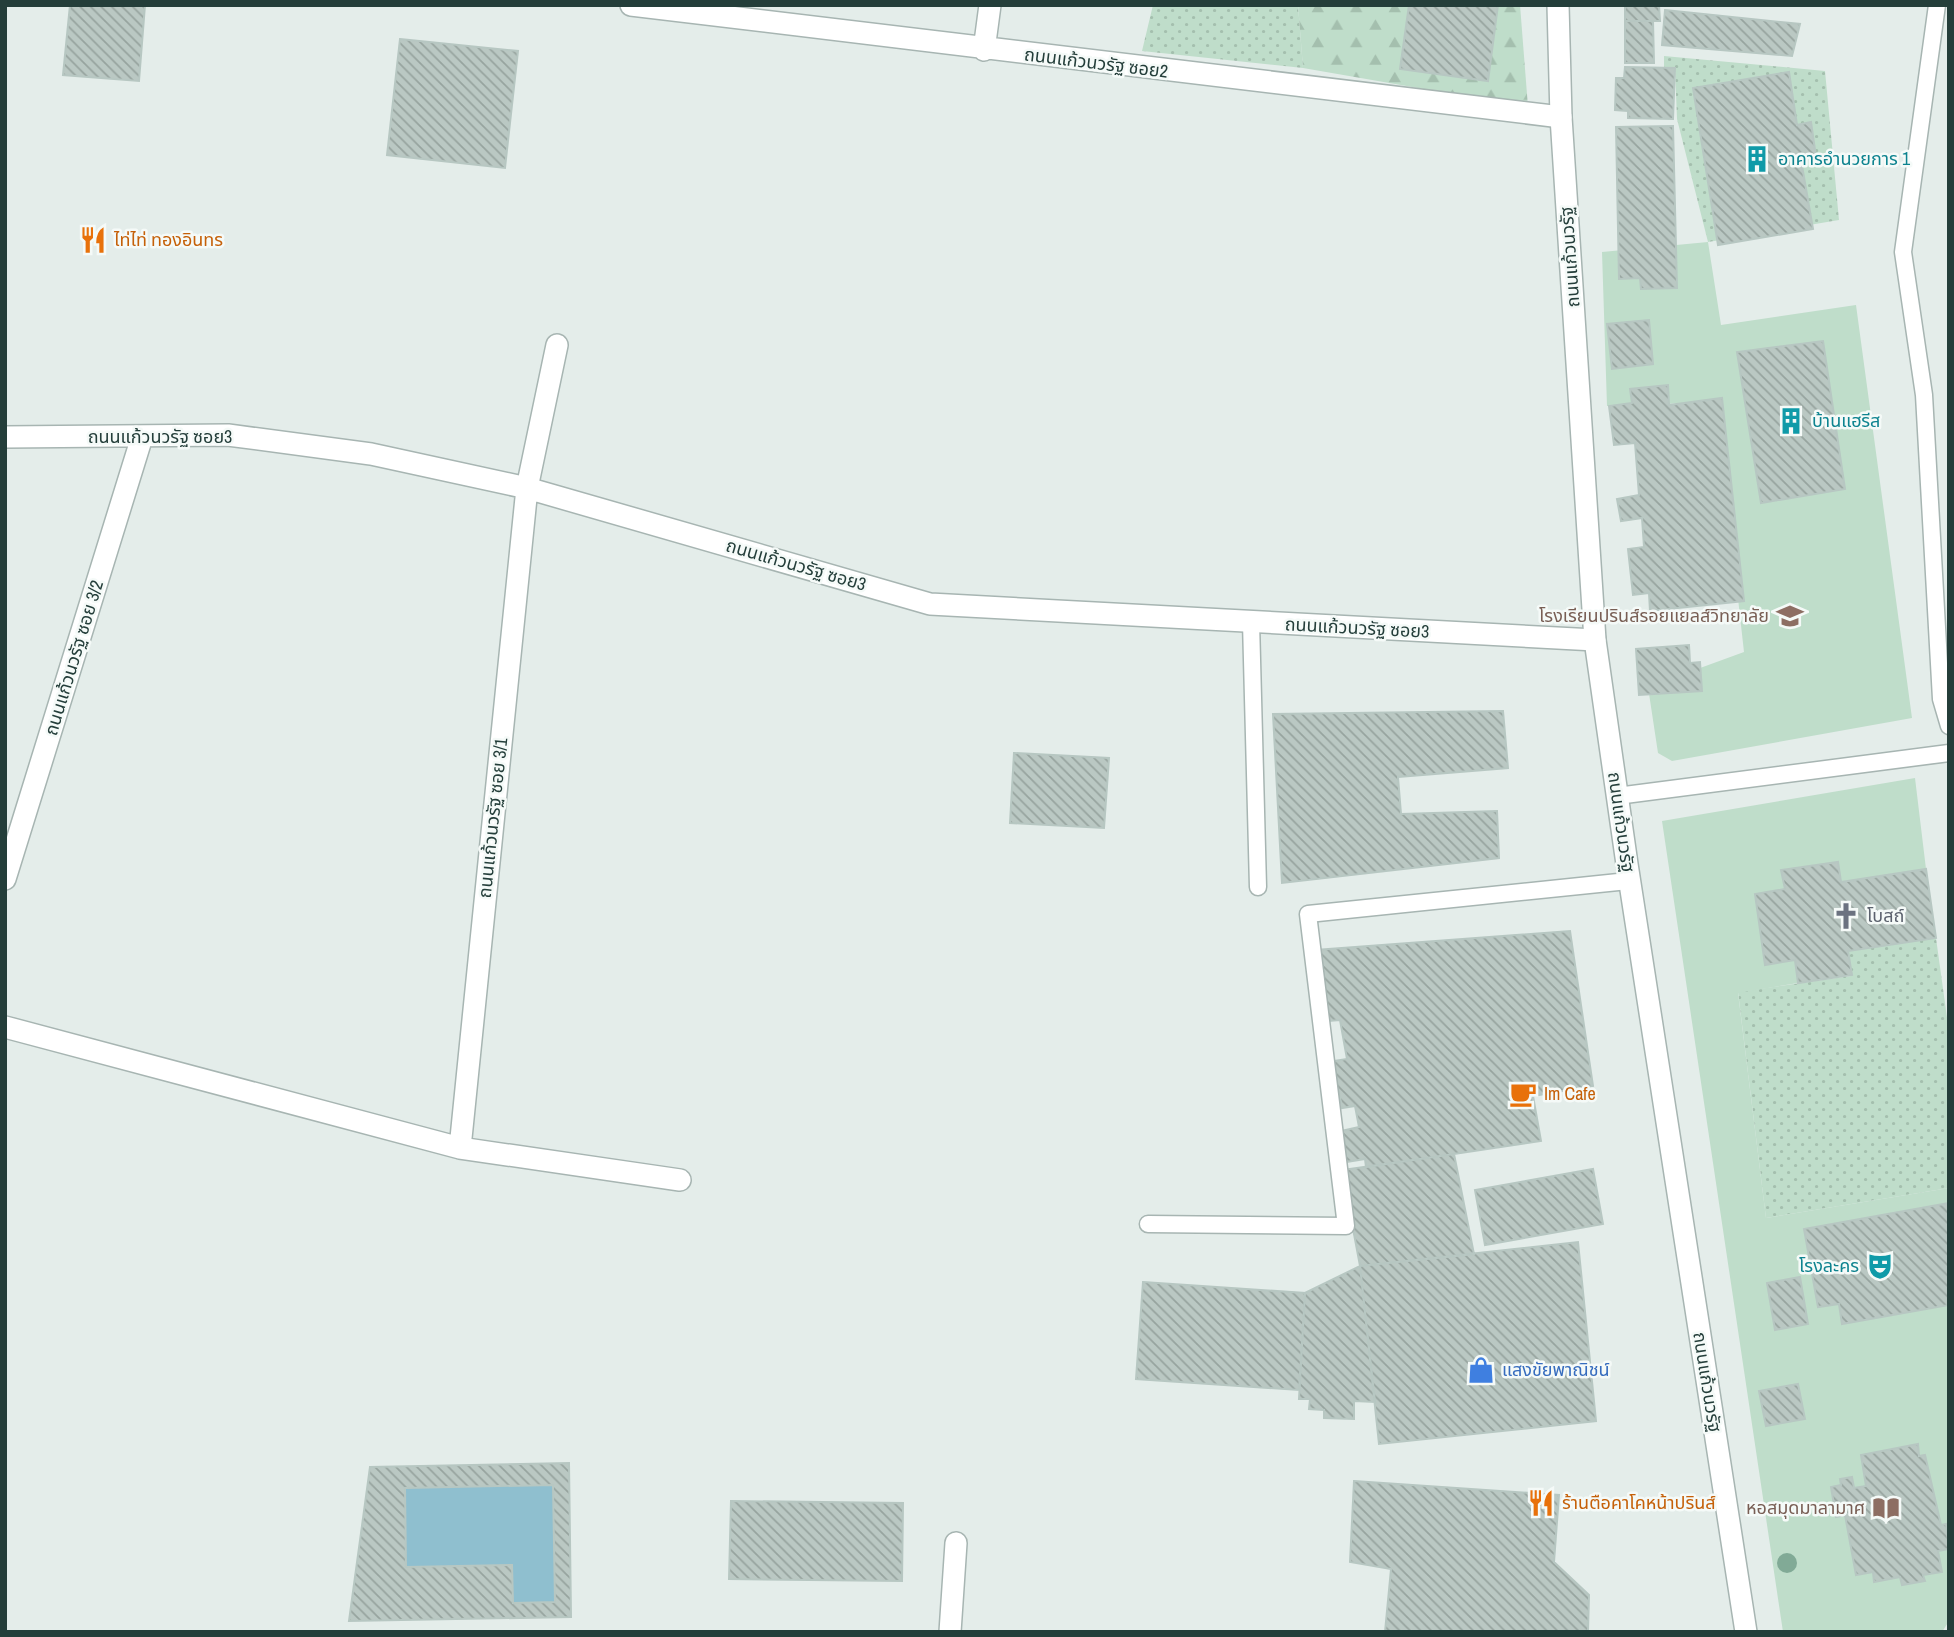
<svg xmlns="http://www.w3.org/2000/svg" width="1954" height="1637" viewBox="0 0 1954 1637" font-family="'Archivo Narrow','Noto Sans Thai',sans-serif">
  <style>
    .grass { fill: url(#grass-dots) }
    .forest { fill: url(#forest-firs) }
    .green { fill: #bfddca }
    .water { fill: #8fbfcf }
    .building { fill: url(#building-back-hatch); stroke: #b7c7c2; stroke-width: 2; fill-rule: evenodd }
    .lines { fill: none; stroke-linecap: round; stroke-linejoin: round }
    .service-casing { stroke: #a7b5b2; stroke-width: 19 }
    .minor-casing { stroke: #a7b5b2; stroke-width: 24 }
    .tertiary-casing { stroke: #a7b5b2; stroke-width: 24 }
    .service { stroke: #fff; stroke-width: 16 }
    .minor { stroke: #fff; stroke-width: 21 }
    .tertiary { stroke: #fff; stroke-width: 21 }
    .tree { fill: #81aa96 }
    .labels { text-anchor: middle; stroke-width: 5; stroke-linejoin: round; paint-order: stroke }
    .street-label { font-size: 18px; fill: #243e3a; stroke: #f5faf8 }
    .culture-label { font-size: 18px; fill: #0d838f; stroke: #f5faf8; text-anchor: start }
    .food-label { font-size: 18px; fill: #c56008; stroke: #f5faf8; text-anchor: start }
    .education-label { font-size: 18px; fill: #785e54; stroke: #f5faf8; text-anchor: end }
    .worship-label { font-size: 18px; fill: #5b616d; stroke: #f5faf8; text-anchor: start }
    .shop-label { font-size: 18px; fill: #366cbe; stroke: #f5faf8; text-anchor: start }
  </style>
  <defs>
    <pattern id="grass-dots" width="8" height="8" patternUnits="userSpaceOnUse" patternTransform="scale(1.75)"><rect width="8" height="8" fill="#bfddca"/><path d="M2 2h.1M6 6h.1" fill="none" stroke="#a4bfae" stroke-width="1.8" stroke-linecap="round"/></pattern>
    <pattern id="forest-firs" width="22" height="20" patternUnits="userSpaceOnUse" patternTransform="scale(1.75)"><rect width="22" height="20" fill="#bfddca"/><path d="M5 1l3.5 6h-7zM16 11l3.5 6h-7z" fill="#a4bfae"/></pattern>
    <pattern id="building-back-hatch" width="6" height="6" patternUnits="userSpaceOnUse" patternTransform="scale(1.75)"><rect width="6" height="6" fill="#bac8c3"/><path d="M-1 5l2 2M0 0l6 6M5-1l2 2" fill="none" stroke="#97a49f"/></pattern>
  </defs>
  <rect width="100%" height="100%" fill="#e4edea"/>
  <!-- grass -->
  <path class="grass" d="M1153,5H1298L1303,68L1142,51Z
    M1664,56L1825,71L1839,220L1708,242L1677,119L1675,68H1664Z
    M1936,938L1949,1032V1188L1766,1218L1738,992L1851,976L1848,951Z"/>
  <!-- forest -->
  <path class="forest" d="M1298,5H1520L1528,107L1303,68Z"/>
  <!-- green -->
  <path class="green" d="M1708,242L1721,325L1856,305L1912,718L1672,761L1658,753L1648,687L1744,652L1716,402L1607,406L1602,252Z
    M1915,778L1926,869L1841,882L1838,862L1782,870L1785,889L1755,894L1765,964L1795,960L1798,983L1738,993L1766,1218L1949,1188V1203L1804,1229L1818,1307L1839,1304L1842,1324L1949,1305V1621L1942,1632H1783L1662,821Z"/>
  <!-- water -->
  <path class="water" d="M553,1485L555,1602L513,1603L512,1565L406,1567L405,1488Z"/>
  <!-- building -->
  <path class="building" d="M70,5H145L139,81L63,75Z
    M1409,5H1498L1488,81L1400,69Z
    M1617,5H1659L1660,21H1625V5Z
    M1665,10L1800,24L1792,56L1662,45Z
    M1625,21H1653L1654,63H1625Z
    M400,39L518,51L505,168L387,155Z
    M1625,67L1675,68L1673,119L1628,118V111L1615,110L1616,78H1624Z
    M1789,72L1797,125L1811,122L1816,157L1801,160L1813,229L1718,245L1693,88Z
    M1673,126L1677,288L1641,289L1640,278L1619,279L1616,127Z
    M1649,320L1653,364L1612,369L1607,324Z
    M1823,341L1845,489L1761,503L1737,352Z
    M1668,385L1669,405L1722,398L1744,601L1650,611L1649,593L1633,595L1628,549L1644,547L1642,518L1621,521L1617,499L1639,495L1635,443L1614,445L1609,406L1632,403L1630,389Z
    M1689,645L1690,663L1700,662L1702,691L1639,695L1636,649Z
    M1503,711L1508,768L1398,777L1401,814L1497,811L1499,858L1282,883L1273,714Z
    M1014,753L1109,758L1104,828L1010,823Z
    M1838,862L1841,882L1926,869L1936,938L1848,951L1852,975L1798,983L1795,960L1765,965L1755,894L1785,889L1781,870Z
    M1570,931L1593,1086L1533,1096L1541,1141L1366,1167L1365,1159L1346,1162L1341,1131L1359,1127L1355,1106L1342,1108L1339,1092L1333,1094L1327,1062L1347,1059L1340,1020L1329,1021L1316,950Z
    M1454,1154L1474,1254L1360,1266L1342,1170Z
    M1593,1169L1603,1224L1485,1245L1475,1190Z
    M1949,1203V1305L1842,1324L1839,1304L1818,1307L1804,1229Z
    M1578,1242L1596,1421L1379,1444L1360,1266Z
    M1360,1266L1375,1402L1354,1401V1419L1324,1418V1410L1309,1409L1310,1399H1299L1305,1293Z
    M1800,1277L1808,1324L1775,1330L1767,1283Z
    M1143,1282L1305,1293L1299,1390L1136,1379Z
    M1798,1384L1805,1419L1766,1426L1759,1391Z
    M1918,1444L1919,1456L1925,1455L1941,1525L1946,1524L1949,1549L1938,1551L1942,1572L1923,1575L1925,1581L1902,1585L1900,1577L1874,1582L1873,1572L1856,1575L1845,1515L1836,1517L1831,1487L1841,1485L1840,1479L1852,1477L1854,1488L1866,1486L1861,1455Z
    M569,1463L571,1617L349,1621L370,1467ZM553,1485L555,1602L513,1603L512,1565L406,1567L405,1488Z
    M1354,1481L1559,1495L1554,1562L1589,1595L1588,1632H1385L1391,1569L1350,1562Z
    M731,1501L903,1503L902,1581L729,1579Z"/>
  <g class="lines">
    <defs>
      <path id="service" d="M1937,5L1903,252L1924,395L1941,699L1949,726
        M1251,622L1258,887
        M1617,796L1949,753
        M1148,1224L1346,1226L1308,914L1628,881L1627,870"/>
      <path id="minor" d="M631,5L1561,117
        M984,50L990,5
        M5,437L228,435L371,454L527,488L930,604L1595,640
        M5,879L142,437
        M5,1027L460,1148L680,1180
        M460,1148L527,488L557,345
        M950,1632L956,1543"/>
      <path id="tertiary" d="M1558,5L1561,117L1595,640L1627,864L1746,1632"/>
    </defs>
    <!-- service casing -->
    <use href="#service" class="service-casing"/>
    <!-- minor casing -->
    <use href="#minor" class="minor-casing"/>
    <!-- tertiary casing -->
    <use href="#tertiary" class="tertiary-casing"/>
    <!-- service -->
    <use href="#service" class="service"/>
    <!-- minor -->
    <use href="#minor" class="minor"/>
    <!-- tertiary -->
    <use href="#tertiary" class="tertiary"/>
  </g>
  <!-- trees -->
  <circle class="tree" cx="1787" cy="1563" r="10"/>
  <!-- icons -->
  <defs>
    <symbol id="building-bare" viewBox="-9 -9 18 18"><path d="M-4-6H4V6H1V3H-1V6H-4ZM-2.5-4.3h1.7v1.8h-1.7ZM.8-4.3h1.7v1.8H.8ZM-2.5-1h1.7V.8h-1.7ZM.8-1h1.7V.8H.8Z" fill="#0f9aa8" stroke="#f5faf8" stroke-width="2.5" paint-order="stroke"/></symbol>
    <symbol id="restaurant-bare" viewBox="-9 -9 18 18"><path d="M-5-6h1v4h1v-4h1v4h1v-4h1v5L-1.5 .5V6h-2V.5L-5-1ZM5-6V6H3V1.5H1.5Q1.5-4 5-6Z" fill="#e8710a" stroke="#f5faf8" stroke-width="2.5" paint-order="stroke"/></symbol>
    <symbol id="school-bare" viewBox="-9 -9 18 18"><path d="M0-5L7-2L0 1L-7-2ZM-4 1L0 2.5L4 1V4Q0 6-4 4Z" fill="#8d6e63" stroke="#f5faf8" stroke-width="2.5" paint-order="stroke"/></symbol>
    <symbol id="church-bare" viewBox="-9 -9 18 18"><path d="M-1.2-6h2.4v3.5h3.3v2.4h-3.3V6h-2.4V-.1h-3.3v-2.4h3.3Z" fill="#6b7280" stroke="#f5faf8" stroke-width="2.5" paint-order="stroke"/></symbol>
    <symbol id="cafe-bare" viewBox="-9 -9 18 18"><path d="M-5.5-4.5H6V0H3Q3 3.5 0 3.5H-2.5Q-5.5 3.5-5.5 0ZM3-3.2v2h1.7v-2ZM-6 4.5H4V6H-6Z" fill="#e8710a" stroke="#f5faf8" stroke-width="2.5" paint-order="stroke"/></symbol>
    <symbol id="theatre-bare" viewBox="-9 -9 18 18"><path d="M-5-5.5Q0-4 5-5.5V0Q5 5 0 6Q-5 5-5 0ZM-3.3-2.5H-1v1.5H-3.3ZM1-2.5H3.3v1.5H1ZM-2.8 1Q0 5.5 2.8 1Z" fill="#0f9aa8" stroke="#f5faf8" stroke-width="2.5" paint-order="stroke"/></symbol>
    <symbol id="shop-bare" viewBox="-9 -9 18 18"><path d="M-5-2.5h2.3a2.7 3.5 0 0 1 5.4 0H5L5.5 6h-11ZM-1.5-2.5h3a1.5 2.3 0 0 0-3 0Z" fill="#3f7fe0" stroke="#f5faf8" stroke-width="2.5" paint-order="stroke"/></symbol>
    <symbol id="library-bare" viewBox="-9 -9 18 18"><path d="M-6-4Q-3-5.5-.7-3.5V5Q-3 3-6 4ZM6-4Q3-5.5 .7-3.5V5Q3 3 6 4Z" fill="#8d6e63" stroke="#f5faf8" stroke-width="2.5" paint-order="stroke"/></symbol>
  </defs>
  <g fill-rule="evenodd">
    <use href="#building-bare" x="1738" y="140" width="38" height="38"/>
    <use href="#restaurant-bare" x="74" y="221" width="38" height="38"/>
    <use href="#building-bare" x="1772" y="402" width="38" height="38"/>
    <use href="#school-bare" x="1771" y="597" width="38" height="38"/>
    <use href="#church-bare" x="1827" y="897" width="38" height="38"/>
    <use href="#cafe-bare" x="1504" y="1075" width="38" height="38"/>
    <use href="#theatre-bare" x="1861" y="1247" width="38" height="38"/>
    <use href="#shop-bare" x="1462" y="1351" width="38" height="38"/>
    <use href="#restaurant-bare" x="1522" y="1484" width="38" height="38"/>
    <use href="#library-bare" x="1867" y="1489" width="38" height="38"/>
  </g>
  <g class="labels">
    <!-- street labels -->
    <g class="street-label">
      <text transform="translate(1096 63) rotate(7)" y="6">ถนนแก้วนวรัฐ ซอย2</text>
      <text transform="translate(1570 257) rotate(-94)" y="6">ถนนแก้วนวรัฐ</text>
      <text x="160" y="443">ถนนแก้วนวรัฐ ซอย3</text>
      <text transform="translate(796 565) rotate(16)" y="6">ถนนแก้วนวรัฐ ซอย3</text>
      <text transform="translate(1357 628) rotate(3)" y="6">ถนนแก้วนวรัฐ ซอย3</text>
      <text transform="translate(74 658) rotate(-73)" y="6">ถนนแก้วนวรัฐ ซอย 3/2</text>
      <text transform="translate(493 818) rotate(-84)" y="6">ถนนแก้วนวรัฐ ซอย 3/1</text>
      <text transform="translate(1621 822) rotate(82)" y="6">ถนนแก้วนวรัฐ</text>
      <text transform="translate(1707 1382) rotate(81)" y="6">ถนนแก้วนวรัฐ</text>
    </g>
    <!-- culture labels -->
    <g class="culture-label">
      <text x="1778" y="165">อาคารอำนวยการ 1</text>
      <text x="1812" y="427">บ้านแฮรีส</text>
      <text x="1859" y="1272" text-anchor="end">โรงละคร</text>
    </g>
    <!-- food labels -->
    <g class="food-label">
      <text x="114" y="246">ไท่ไท่ ทองอินทร</text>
      <text x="1544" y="1100">Im Cafe</text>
      <text x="1562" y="1509">ร้านตือคาโคหน้าปรินส์</text>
    </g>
    <!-- education labels -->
    <g class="education-label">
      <text x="1769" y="622">โรงเรียนปรินส์รอยแยลส์วิทยาลัย</text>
      <text x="1865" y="1514">หอสมุดมาลามาศ</text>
    </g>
    <!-- worship labels -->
    <g class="worship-label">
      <text x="1867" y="922">โบสถ์</text>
    </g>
    <!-- shop labels -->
    <g class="shop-label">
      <text x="1502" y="1376">แสงขัยพาณิชน์</text>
    </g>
  </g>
  <!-- border -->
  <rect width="1954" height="1637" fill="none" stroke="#243e3a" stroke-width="14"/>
</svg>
